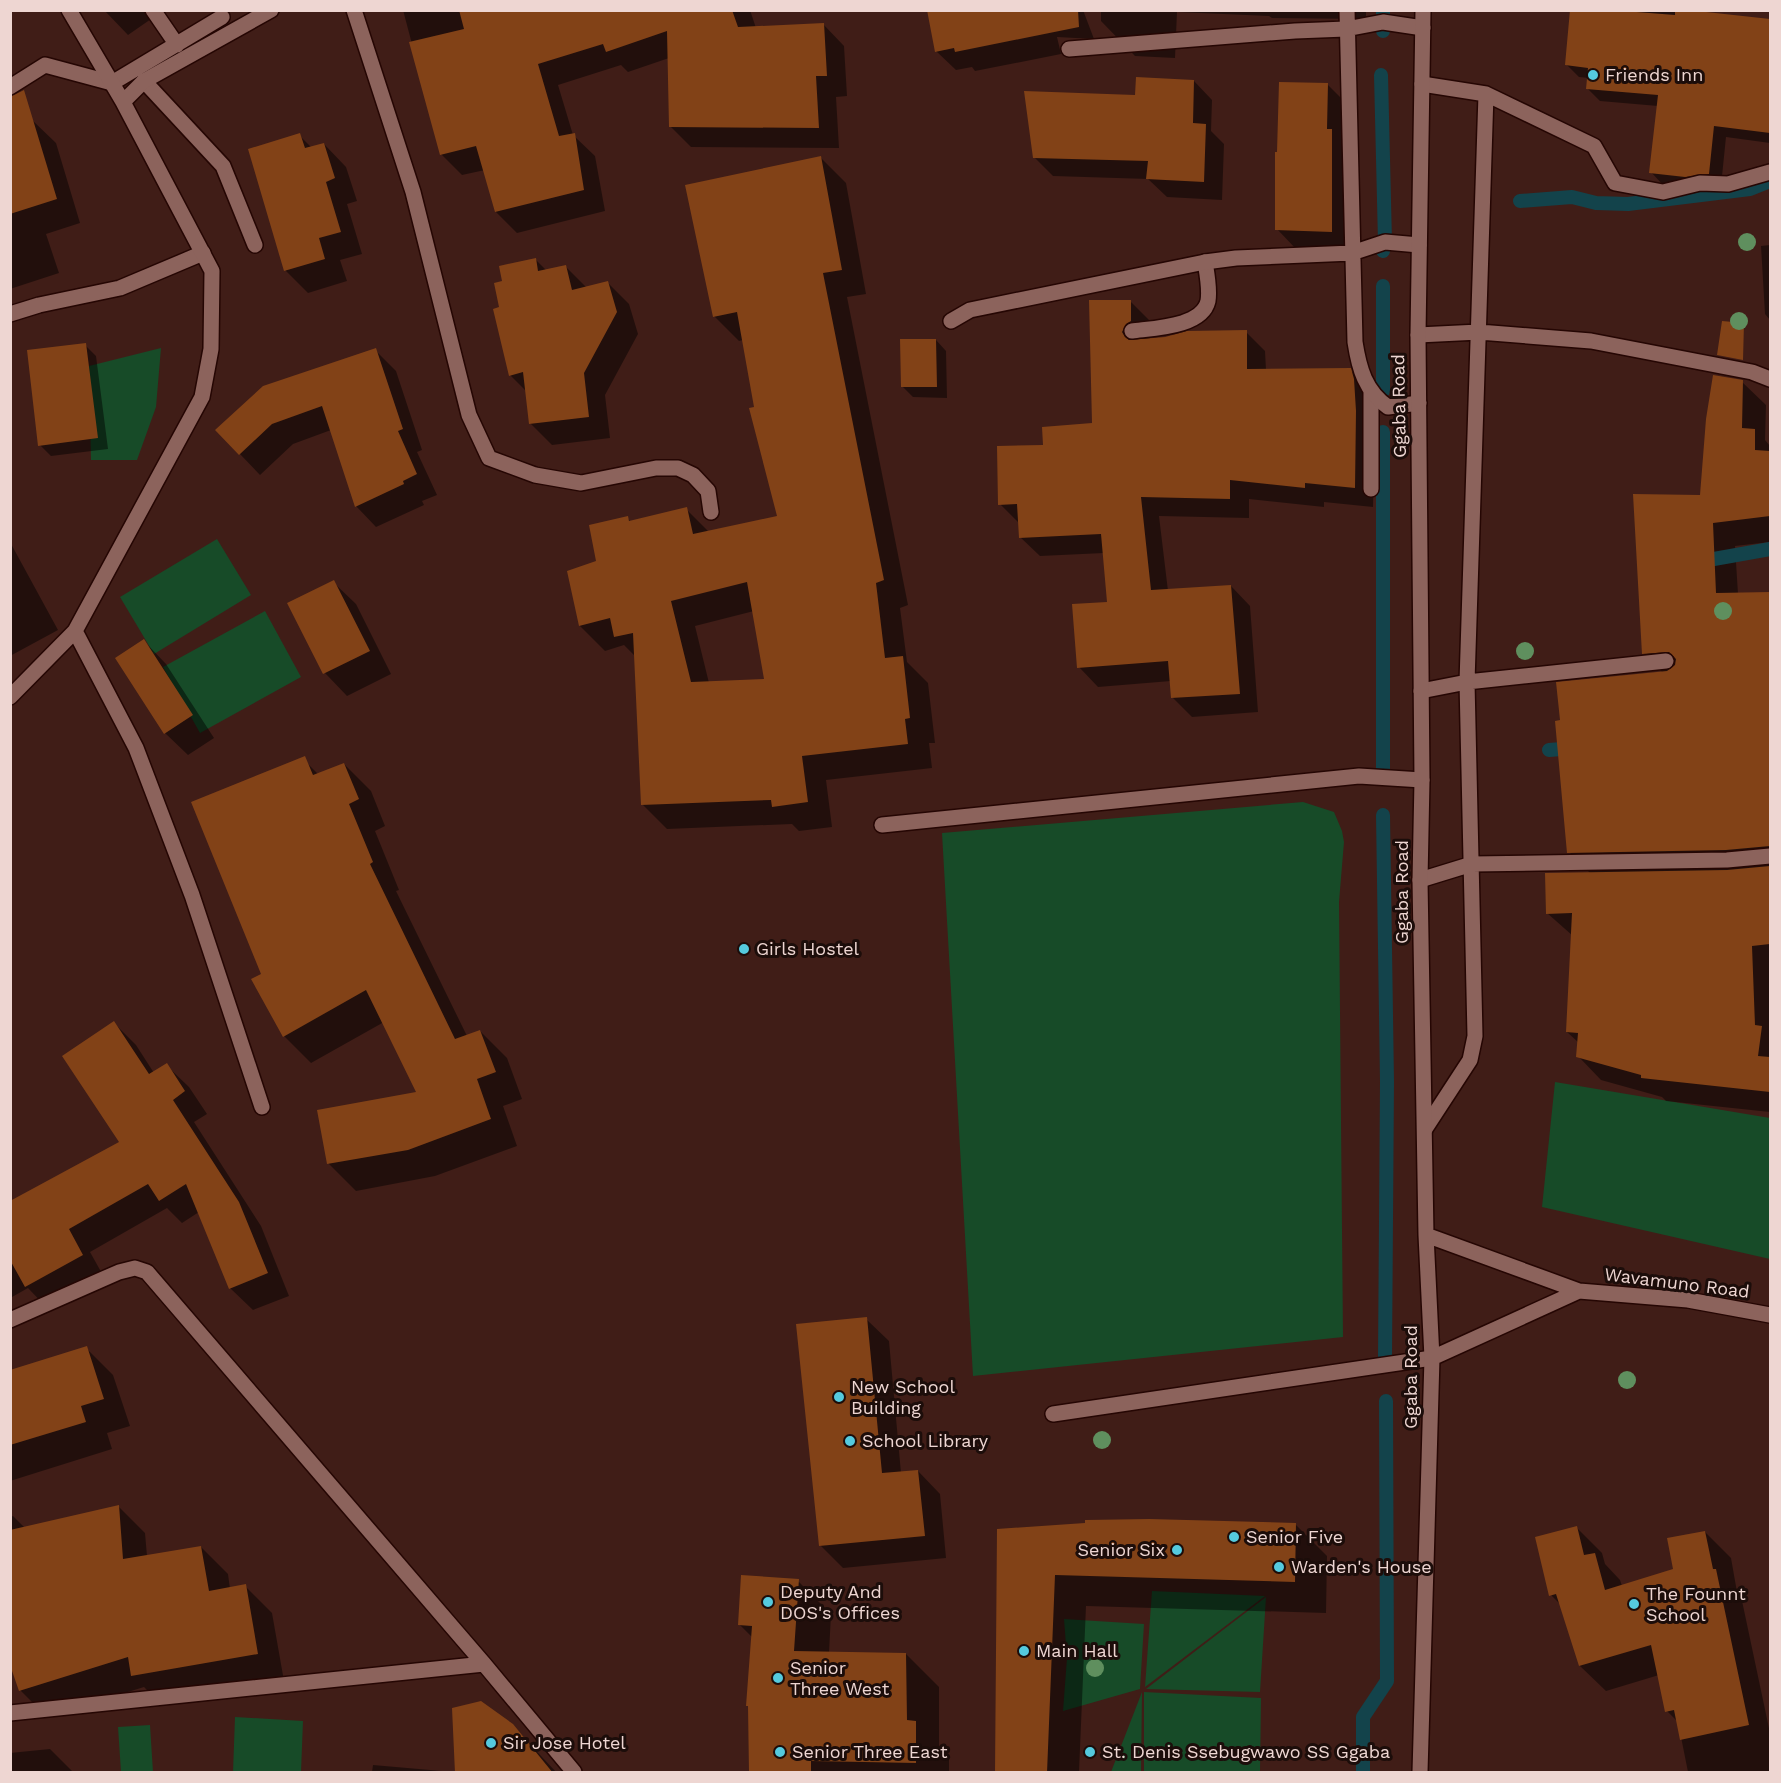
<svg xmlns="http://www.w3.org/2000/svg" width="1781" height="1783" viewBox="0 0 1781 1783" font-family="'Work Sans',sans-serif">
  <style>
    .green { fill: #174b28 }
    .shadow { fill: #0007; fill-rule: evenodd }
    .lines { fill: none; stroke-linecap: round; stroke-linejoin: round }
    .stream { stroke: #13434b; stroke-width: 14 }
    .building { fill: #824217; fill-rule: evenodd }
    .lane-casing { stroke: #250603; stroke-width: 18 }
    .street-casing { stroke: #250603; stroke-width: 18 }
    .secondary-casing { stroke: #250603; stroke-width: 18 }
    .lane { stroke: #8c635c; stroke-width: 15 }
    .street { stroke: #8c635c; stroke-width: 15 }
    .secondary { stroke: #8c635c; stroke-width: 15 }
    .tree { fill: #5f8f5e }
    .poi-dot { fill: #55cade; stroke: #1c0d0a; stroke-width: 2 }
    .labels { text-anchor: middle; stroke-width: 6; stroke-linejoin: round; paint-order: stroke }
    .poi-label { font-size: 18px; fill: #eed6d2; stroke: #1c0d0a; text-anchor: start }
    .street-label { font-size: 18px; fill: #eed6d2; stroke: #1c0d0a }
  </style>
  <rect width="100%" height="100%" fill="#401d17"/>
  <!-- green -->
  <path class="green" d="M161,348L156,407L137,460H91L89,366Z
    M217,539L251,595L154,654L120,597Z
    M265,611L301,677L200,733L163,667Z
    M1303,802L1334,812L1342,831L1344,842L1339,902L1343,1337L973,1376L942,833Z
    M1555,1082L1770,1118V1259L1542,1207Z
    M1152,1591L1265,1596L1145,1687Z
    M1266,1597L1260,1692L1146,1689Z
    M1064,1619L1144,1624L1140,1689L1063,1711L1067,1658Z
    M1142,1692L1141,1772H1111Z
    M1144,1692L1261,1698L1260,1772H1144Z
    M235,1717L303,1721L301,1772H233Z
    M150,1725L153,1772H121L118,1727Z"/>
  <!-- shadow -->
  <path class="shadow" d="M104,10H164L128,35Z
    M403,10H750L756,28L823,24L844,46L847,96L836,97L839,148L691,147L670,126L669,58L628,72L621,65L558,85L573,135L595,156L605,211L517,233L496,212L485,170L462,175L441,154Z
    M928,10H1083L1094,39L1057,37L1061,54L975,71L972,67L956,70L936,51Z
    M1101,10H1366V19L1272,18L1269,16L1177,12L1175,58L1135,56L1101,21Z
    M1571,10H1674L1770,20V143L1726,137L1721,186L1663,185L1651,172L1658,106L1600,101L1588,89L1589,78L1579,77L1567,65Z
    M1194,81L1212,100L1211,131L1224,144L1222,200L1167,197L1148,179L1053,176L1034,157L1136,97Z
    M1327,84L1346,103L1351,251L1296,249L1277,229Z
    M32,120L56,143L80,223L46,234L59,273L10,289V127Z
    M299,135L312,148L324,144L346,167L357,201L347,204L362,254L340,260L347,281L308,293L286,271L249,150Z
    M821,158L846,183L866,294L847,297L908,605L900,608L907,662L928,683L935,743H929L932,768L826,780L832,827L799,831L792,824L667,829L642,804L636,657L624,645L605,651L580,626L598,562L627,518L631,522L686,509L709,532L779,517L756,409L743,340L739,341L714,316ZM754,611L766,681L709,683L695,626Z
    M1770,245V320L1765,314L1761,246Z
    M535,259L547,271L566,267L587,288L608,283L629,304L638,334L605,395L610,438L552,445L530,423L526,391L510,375L501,308L504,282Z
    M1130,301L1150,321V340L1246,332L1265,351L1266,370H1350L1370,389L1375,431L1373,507L1324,502V507L1249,499V518L1159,516L1168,591L1231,586L1250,606L1258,712L1192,717L1172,697L1171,681L1098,687L1079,667L1108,603L1104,553L1040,556L1020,537V524L1000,504L1045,447L1093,424Z
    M936,340L946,351L947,398L913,397L902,386Z
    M85,345L96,356L108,449L51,456L40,445Z
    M375,350L396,371L422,450L417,452L437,495L422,501L424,505L376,527L356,506L331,430L293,444L260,475L217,430Z
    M1742,382L1766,405L1765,440L1770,446V542L1735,546L1738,594H1770V1112L1666,1101L1662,1097L1601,1080L1578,1056L1579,1043L1567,1032L1573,936L1547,913L1590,873L1569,852L1663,673L1643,653Z
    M10,542L58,630L10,656Z
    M333,582L356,604L391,674L347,696L325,673Z
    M144,641L166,664L214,738L188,755L165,733Z
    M306,762L318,774L344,764L371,791L385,826L375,831L399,890L396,891L467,1036L480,1031L507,1058L522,1099L503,1106L517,1146L435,1176L356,1191L329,1164L319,1111L418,1093L384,1022L311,1063L284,1036L263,974Z
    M114,1023L136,1045L154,1073L166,1065L189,1087L207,1114L194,1122L261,1226L289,1296L253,1310L230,1288L199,1212L182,1223L167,1208L90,1252L104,1277L48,1309L28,1288L12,1297L10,1296V1202L121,1142Z
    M866,1319L889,1341L901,1473L918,1471L940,1494L946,1558L843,1568L820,1545Z
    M86,1348L113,1375L130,1426L107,1433L112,1449L10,1481V1371Z
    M118,1506L145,1533L147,1556L201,1547L228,1574L230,1589L245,1586L272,1613L284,1681L159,1702L144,1687L47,1717L20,1690L10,1660V1517L13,1516L25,1528Z
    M1087,1525H1296L1327,1556L1326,1613L1086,1606L1079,1772H997L999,1531Z
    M1577,1528L1602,1553L1605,1564L1620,1580L1622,1586L1675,1570L1705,1532L1731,1558L1737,1592L1741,1596L1770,1733V1772H1688L1678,1722L1667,1711L1659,1675L1606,1691L1580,1666L1561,1605L1551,1595Z
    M798,1581L831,1614L829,1653L906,1654L939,1687V1746L949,1755V1772H750L752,1637L739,1624Z
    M512,1725L556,1772H457Z
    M50,1749L73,1772H10V1753Z
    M373,1765L453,1772H372Z"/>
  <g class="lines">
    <!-- stream -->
    <path class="stream" d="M1383,10V31
      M1381,75L1385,242L1383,251
      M1520,201L1572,197L1596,203L1628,204L1750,189L1770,181
      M1383,286V391
      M1697,562L1770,549
      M1549,750L1574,748
      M1383,770V432
      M1383,815L1387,1081L1385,1359
      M1363,1772V1717L1387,1681L1386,1401"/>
  </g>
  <!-- building -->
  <path class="building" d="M459,10H732L738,27L824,23L827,76H816L819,128L669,127L667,31L606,52L603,44L538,64L559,136L575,133L584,190L495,212L476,146L440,155L409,42L464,29Z
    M927,10H1078L1079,27L955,52L954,48L935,52Z
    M1570,10H1611L1675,15V10H1688L1770,19V133L1714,126L1709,174L1685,177L1649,173L1658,95L1586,89L1588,68L1565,65Z
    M1136,77L1194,80L1193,123L1206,124L1204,182L1146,179L1148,161L1033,158L1024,91L1135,95Z
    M1279,82L1328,83L1327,129H1332V232L1275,230V152H1277Z
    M24,90L57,199L10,214V97Z
    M300,133L305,148L324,143L335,178L326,182L341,232L319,238L325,259L284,271L248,149Z
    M821,156L842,270L823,273L884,580L876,583L885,658L903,656L910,718L905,719L908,744L802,756L808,802L772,807L771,800L641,805L633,633L614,637L610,618L579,626L567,571L596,561L589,525L628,516L629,521L687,507L693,534L777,516L749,408L754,407L737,312L713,317L685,185ZM747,582L764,679L691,682L671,601Z
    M536,258L538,271L566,265L572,290L608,281L617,312L584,373L589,417L529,424L523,372L509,376L493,309L499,307L494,283L502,281L499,266Z
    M1089,300H1131V321L1126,324L1122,332L1125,337L1129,340L1165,337L1187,331L1247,330V369L1351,368L1354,379L1356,411L1355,488L1305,483V488L1230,480V499L1141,497L1151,590L1231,585L1240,694L1171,698L1168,661L1077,668L1072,604L1107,602L1101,534L1019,538L1017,504L998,505L997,446L1043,445L1042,427L1092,423Z
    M1722,321L1744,323L1743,360L1717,355Z
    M900,339H936L937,387H901Z
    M86,343L98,438L38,446L27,350Z
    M376,348L403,429L398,431L417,474L403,481L404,484L355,507L322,406L272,424L239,455L215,430L263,386Z
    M1713,375L1743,380L1742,428L1755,429V450L1770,451V516L1713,523L1716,593L1770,592V846L1726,850L1567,853L1555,721L1560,720L1556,682L1667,671L1675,665L1676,659L1669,652L1642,654L1633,494L1700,495L1706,419Z
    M334,580L370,651L323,674L287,603Z
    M144,639L193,715L164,734L115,658Z
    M305,756L313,775L344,763L359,799L349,804L373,862L370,864L455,1039L480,1030L496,1072L477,1079L491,1119L408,1150L327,1164L317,1110L416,1092L366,990L283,1037L251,979L261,974L191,802Z
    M1770,866V944L1752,946L1755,1025L1762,1026L1758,1056L1770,1057V1092L1641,1078V1075L1576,1057L1578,1033L1566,1032L1572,913L1546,914L1545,873L1727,870Z
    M114,1021L149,1074L167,1063L185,1091L173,1100L239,1202L268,1273L229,1289L186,1184L159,1201L148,1184L69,1229L83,1255L25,1287L10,1260V1201L119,1142L62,1056Z
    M867,1317L882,1473L918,1470L925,1536L819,1546L796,1324Z
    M87,1346L104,1399L81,1406L86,1422L10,1445V1370Z
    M119,1505L123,1559L201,1546L209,1591L246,1584L258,1654L131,1676L128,1657L19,1691L10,1665V1530Z
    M1149,1519L1296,1523L1295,1582L1055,1575L1047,1773H995L997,1529L1085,1523V1520Z
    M1577,1526L1584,1555L1595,1553L1605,1590L1673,1569L1667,1538L1705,1531L1713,1569H1716L1749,1725L1680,1740L1674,1710L1665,1712L1651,1645L1579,1666L1556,1594L1549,1596L1535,1537Z
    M741,1575L799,1579L794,1651L906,1653L907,1720L916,1721V1763L811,1761V1773H749L748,1706H746L752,1626L738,1625Z
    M481,1701L513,1724L553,1773H455L452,1708Z"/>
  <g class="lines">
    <defs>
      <path id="lane" d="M153,10L177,45
        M144,81L223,166L255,245
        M10,87L45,65L112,83L222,17
        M10,314L39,305L120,288L203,253
        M1132,331C1154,328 1202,327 1208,301C1210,289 1207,274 1205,262
        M1371,489V393
        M1053,1414L1432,1358"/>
      <path id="street" d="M69,10L123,102L212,271L211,349L202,397L75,631L136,748L192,895L262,1107
        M354,10L413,192L469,415L489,458L535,475L581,483L656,468H678L693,475L708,491L711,512
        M1347,10L1355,342C1359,368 1365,391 1388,407L1419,403
        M1069,49L1295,31L1346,29L1383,22L1423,28
        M1422,84L1486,94L1594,146L1615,183L1663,192L1700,183L1728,184L1770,172
        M123,102L144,81L271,10
        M951,321L970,310L1205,262L1236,258L1352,253L1385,242L1419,245
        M1418,335L1479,332L1591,341L1752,372L1770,379
        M1421,691L1467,682L1666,661
        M10,697L75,631
        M882,825L1359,776L1422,780
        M1420,880L1472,864L1727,860L1770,856
        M1425,1129L1470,1060L1475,1036L1467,682L1486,94
        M10,1320L119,1272L135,1268L147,1272L484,1664L574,1772
        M10,1713L484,1664"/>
      <path id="secondary" d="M1426,1235L1579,1291L1688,1300L1770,1315
        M1432,1358L1579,1291
        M1420,1772L1432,1358L1426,1235L1420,880L1422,780L1418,335L1423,10"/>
    </defs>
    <!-- lane casing -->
    <use href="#lane" class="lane-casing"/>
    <!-- street casing -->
    <use href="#street" class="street-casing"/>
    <!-- secondary casing -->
    <use href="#secondary" class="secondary-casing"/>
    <!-- lane -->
    <use href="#lane" class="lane"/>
    <!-- street -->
    <use href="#street" class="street"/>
    <!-- secondary -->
    <use href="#secondary" class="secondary"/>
  </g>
  <!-- trees -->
  <g class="tree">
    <circle cx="1747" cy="242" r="9"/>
    <circle cx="1739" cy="321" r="9"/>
    <circle cx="1723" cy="611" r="9"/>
    <circle cx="1525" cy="651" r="9"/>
    <circle cx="1627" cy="1380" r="9"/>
    <circle cx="1102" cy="1440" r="9"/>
    <circle cx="1095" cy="1668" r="9"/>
  </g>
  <!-- markers -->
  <g class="poi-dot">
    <circle cx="1593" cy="75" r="6"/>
    <circle cx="744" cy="949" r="6"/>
    <circle cx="839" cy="1397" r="6"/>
    <circle cx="850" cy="1441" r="6"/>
    <circle cx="1234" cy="1537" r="6"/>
    <circle cx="1177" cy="1550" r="6"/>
    <circle cx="1279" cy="1567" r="6"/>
    <circle cx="768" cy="1602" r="6"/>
    <circle cx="1634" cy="1604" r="6"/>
    <circle cx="1024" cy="1651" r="6"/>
    <circle cx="778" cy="1678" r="6"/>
    <circle cx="491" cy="1743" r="6"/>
    <circle cx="780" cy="1752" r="6"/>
    <circle cx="1090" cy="1752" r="6"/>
  </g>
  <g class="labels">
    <!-- poi labels -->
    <g class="poi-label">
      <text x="1605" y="81">Friends Inn</text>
      <text x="756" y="955">Girls Hostel</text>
      <text x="851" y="1393">New School<tspan x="851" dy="21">Building</tspan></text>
      <text x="862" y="1447">School Library</text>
      <text x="1246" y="1543">Senior Five</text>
      <text x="1165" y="1556" text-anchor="end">Senior Six</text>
      <text x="1291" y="1573">Warden's House</text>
      <text x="780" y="1598">Deputy And<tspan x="780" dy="21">DOS's Offices</tspan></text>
      <text x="1646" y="1600">The Founnt<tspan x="1646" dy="21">School</tspan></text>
      <text x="1036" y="1657">Main Hall</text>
      <text x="790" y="1674">Senior<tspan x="790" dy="21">Three West</tspan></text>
      <text x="503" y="1749">Sir Jose Hotel</text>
      <text x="792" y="1758">Senior Three East</text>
      <text x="1102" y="1758">St. Denis Ssebugwawo SS Ggaba</text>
    </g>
    <!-- street labels -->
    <g class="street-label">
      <text transform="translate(1399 406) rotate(-91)" y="6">Ggaba Road</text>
      <text transform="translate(1402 892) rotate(-90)" y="6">Ggaba Road</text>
      <text transform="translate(1677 1283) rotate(7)" y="6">Wavamuno Road</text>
      <text transform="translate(1411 1377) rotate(-90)" y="6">Ggaba Road</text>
    </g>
  </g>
  <!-- border -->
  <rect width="1781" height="1783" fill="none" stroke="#eed6d2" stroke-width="24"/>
</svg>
